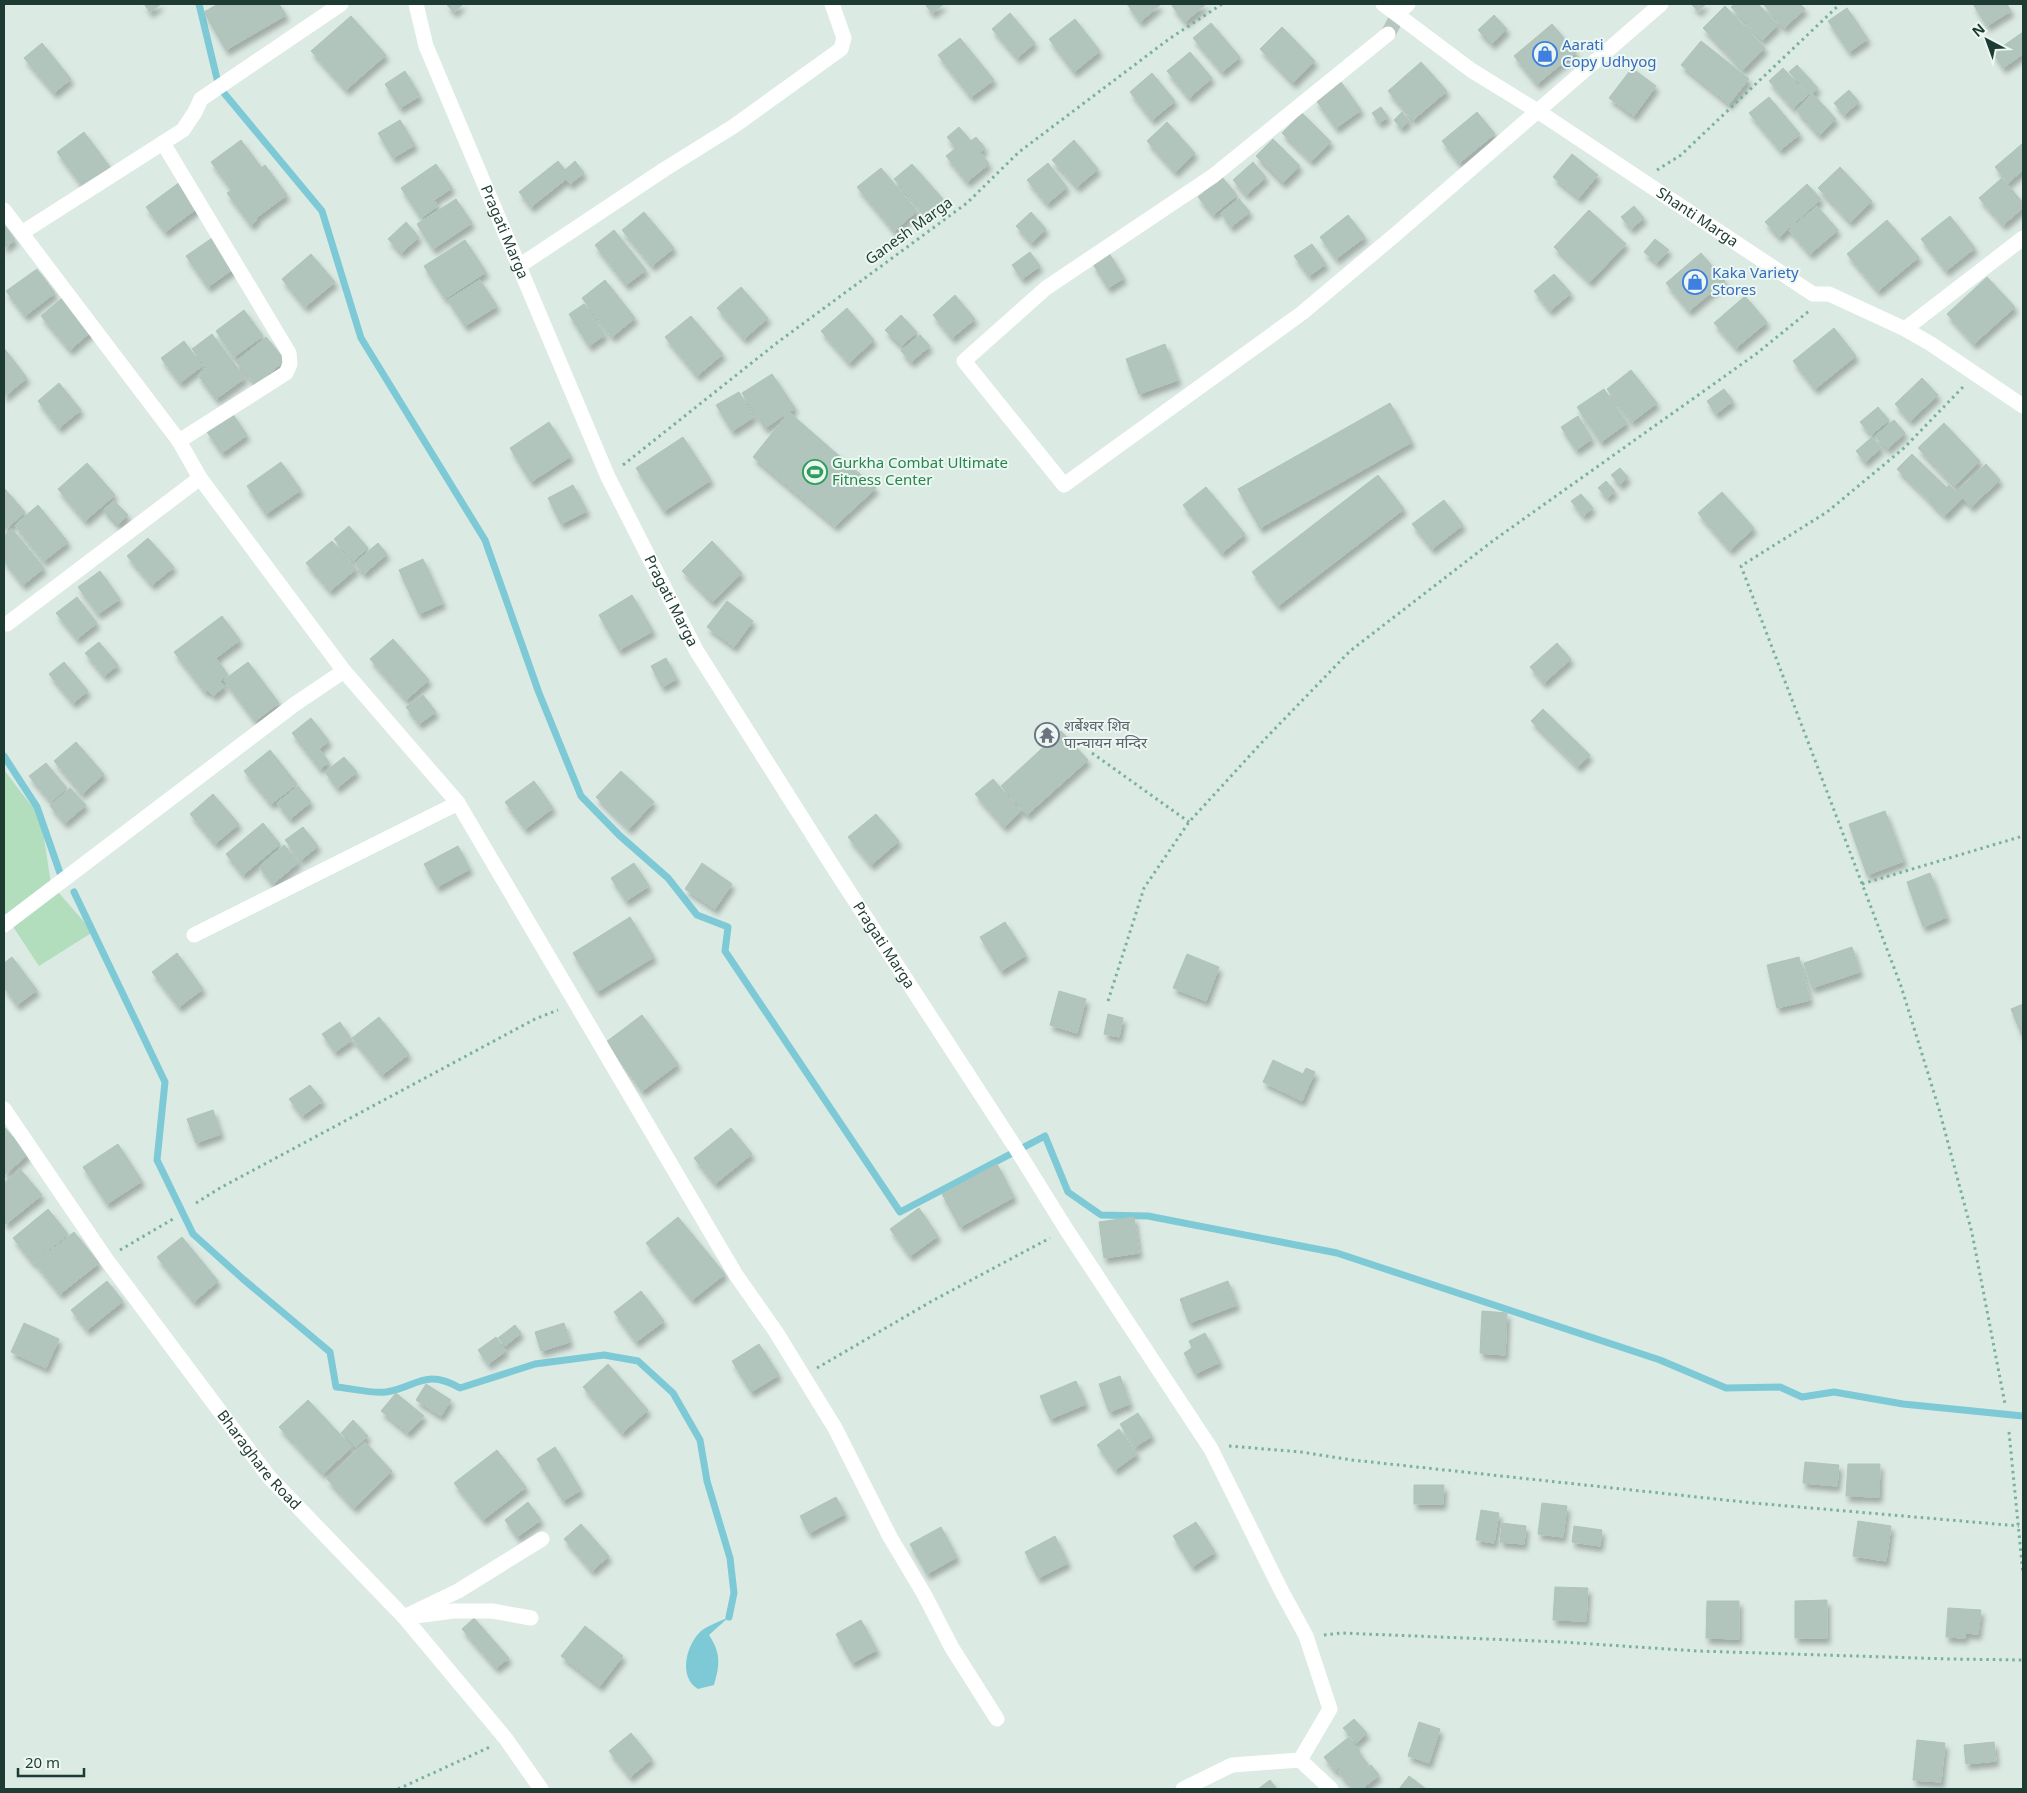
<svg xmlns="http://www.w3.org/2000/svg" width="2027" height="1793" viewBox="0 0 2027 1793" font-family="'Noto Sans','Noto Sans Devanagari',sans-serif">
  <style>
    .green { fill: #b2debd }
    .water { fill: #7dcad6 }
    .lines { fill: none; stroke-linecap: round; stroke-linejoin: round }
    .stream { stroke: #7dcad6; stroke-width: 7 }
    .building { fill: #b1c5bd; stroke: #aec4bb; filter: url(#shadow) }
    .minor-tunnel { stroke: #b6c7c0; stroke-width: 15; stroke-dasharray: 15 8; stroke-linecap: butt }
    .path { stroke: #79b19f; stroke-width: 3; stroke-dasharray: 2.5 4; stroke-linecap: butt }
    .minor { stroke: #fff; stroke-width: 15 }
    .labels { text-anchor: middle; stroke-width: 4; stroke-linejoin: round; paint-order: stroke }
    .shop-label { font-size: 15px; fill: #366cbe; stroke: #ecf7f1; text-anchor: start }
    .street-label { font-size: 15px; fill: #1d3b32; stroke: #ecf7f1 }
    .leisure-label { font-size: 15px; fill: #27864d; stroke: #ecf7f1; text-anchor: start }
    .worship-label { font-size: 15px; fill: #5b616d; stroke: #ecf7f1; text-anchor: start }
  </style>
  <defs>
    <filter id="shadow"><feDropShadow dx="3" dy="5.5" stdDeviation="2.5" flood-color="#0004"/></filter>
  </defs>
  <rect width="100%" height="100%" fill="#dceae4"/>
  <!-- green -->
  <path class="green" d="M4,770L41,818L51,884L93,932L39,966L4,913Z"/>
  <!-- water -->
  <path class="water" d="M729,1617L709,1635C721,1653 720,1665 714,1685L698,1689C678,1677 686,1645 701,1631C709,1625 721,1621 729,1617Z"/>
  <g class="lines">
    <!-- stream -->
    <path class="stream" d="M199,4L219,87L322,211L361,338L485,540L539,693L581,796L619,835L668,878L697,915L728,927L725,951L900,1212L1045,1136L1068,1192L1101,1215L1148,1216L1337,1253L1660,1360L1726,1388L1780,1387L1802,1397L1834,1392L1903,1404L2023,1416
      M4,756L37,807L60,873
      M74,892L165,1082L157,1160L193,1234L243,1279L330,1352L336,1387C350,1388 373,1394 386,1392C417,1387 425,1368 460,1388L535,1364L604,1355L638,1361L673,1393L700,1440L707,1481L730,1558L734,1593L729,1617"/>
  </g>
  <!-- building -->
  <path class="building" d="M144,4H161L150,12Z
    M218,4H279L286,15L226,50L204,12Z
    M446,4H463L454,12Z
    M925,4H944L932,13Z
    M1127,4H1159L1160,5L1140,22Z
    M1175,4H1206L1185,22L1172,6Z
    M1691,4H1706L1698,11Z
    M1735,4H1758L1778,25L1762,40L1731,7Z
    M1763,4H1800L1805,9L1784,28Z
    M1973,4H2007L2011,11L1987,26Z
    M1725,6L1765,48L1743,70L1703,28Z
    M1847,8L1868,39L1849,52L1828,21Z
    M1010,13L1035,43L1017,58L992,29Z
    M1494,15L1507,29L1492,44L1478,30Z
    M351,16L386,55L346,90L311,51Z
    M1075,19L1100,51L1074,72L1049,39Z
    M1211,23L1240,57L1222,72L1193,38Z
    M1552,24L1576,52L1537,84L1514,56Z
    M1282,27L1315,61L1293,83L1260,49Z
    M2023,32V54L2003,68L1993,53Z
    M960,38L994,80L971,97L938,55Z
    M1701,41L1749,79L1729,104L1681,65Z
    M42,43L71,79L54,93L24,58Z
    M1190,52L1212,78L1189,98L1167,71Z
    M1421,62L1447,91L1413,120L1388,91Z
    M1797,65L1818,88L1810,95L1789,72Z
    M1632,68L1656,86L1634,116L1609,98Z
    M1783,68L1808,95L1793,108L1769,81Z
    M405,71L420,96L400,108L385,84Z
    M1152,73L1175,101L1152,120L1130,92Z
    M1341,82L1361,110L1336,128L1316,100Z
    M1849,90L1859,102L1844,115L1834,103Z
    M1813,94L1836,119L1819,135L1796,110Z
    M1769,97L1800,134L1780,150L1749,113Z
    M1381,107L1388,117L1379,123L1372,113Z
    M1402,112L1409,121L1401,128L1394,120Z
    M1477,112L1495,134L1459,163L1442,141Z
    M1302,113L1331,142L1311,161L1282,133Z
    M400,120L415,145L393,158L378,133Z
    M1167,122L1195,153L1175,172L1147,141Z
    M959,127L971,141L976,137L985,148L980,152L989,164L967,182L946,156L956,148L947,137Z
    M84,132L110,167L83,187L57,152Z
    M1273,139L1300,166L1283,183L1256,156Z
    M241,140L261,167L231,189L211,162Z
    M1074,140L1098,169L1077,187L1052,160Z
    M2023,143V170L2008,183L1995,167Z
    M1572,154L1598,175L1579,198L1553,177Z
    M558,161L565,170L575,161L584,173L570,184L566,179L531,207L519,192Z
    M1253,162L1266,177L1246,195L1233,180Z
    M1048,163L1067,187L1047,204L1027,180Z
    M436,164L452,188L434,200L438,206L421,218L401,188Z
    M912,164L943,199L925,214L894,179Z
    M265,165L287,195L256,218L257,220L251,225L227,193Z
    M1840,167L1872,201L1850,222L1818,188Z
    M881,168L917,211L894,231L857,187Z
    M1222,177L1237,195L1213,215L1198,197Z
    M2002,178L2023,203V208L2003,225L1979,198Z
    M180,182L199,207L165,232L146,207Z
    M1807,184L1821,199L1779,237L1765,222Z
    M456,199L472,223L433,249L417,224Z
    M1239,199L1250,212L1231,227L1221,213Z
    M1634,206L1644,218L1631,229L1621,217Z
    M1817,206L1838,230L1810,254L1789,230Z
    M1589,210L1626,244L1590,282L1554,247Z
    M644,212L674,248L652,266L622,230Z
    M1031,212L1046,229L1031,243L1016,226Z
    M1348,215L1365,237L1336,259L1320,237Z
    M1950,216L1975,248L1946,271L1921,239Z
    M1887,220L1919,257L1878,291L1847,254Z
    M406,222L419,237L401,253L388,239Z
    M4,224L15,240L4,248Z
    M614,230L646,270L626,285L595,245Z
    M215,236L236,267L208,287L186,256Z
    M1655,239L1669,250L1657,263L1644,252Z
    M465,240L486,272L445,299L424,266Z
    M1312,244L1326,264L1309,276L1294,256Z
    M1030,252L1040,266L1022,279L1012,265Z
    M1109,253L1124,278L1108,288L1093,264Z
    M1701,253L1725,281L1689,311L1666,283Z
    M311,254L335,282L305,307L282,279Z
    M37,269L55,293L25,316L6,291Z
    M1554,274L1571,293L1550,311L1534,291Z
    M1987,277L2015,307L1974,344L1947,314Z
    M480,280L497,306L465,326L448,300Z
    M605,280L635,318L612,337L582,298Z
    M741,287L768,318L744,339L717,308Z
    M955,295L975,319L952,338L933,315Z
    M1745,296L1767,322L1736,348L1714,323Z
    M62,298L93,330L70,350L41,316Z
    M584,304L605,335L589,346L569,314Z
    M847,308L874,340L849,363L821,331Z
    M244,310L263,336L234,357L216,331Z
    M901,315L917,332L901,346L885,330Z
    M691,316L723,354L697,376L665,337Z
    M1834,328L1856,356L1815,389L1793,361Z
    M212,334L245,378L216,399L198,375L207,368L192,349Z
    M920,335L930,346L911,362L901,351Z
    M266,337L285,360L256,385L236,362Z
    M184,341L202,366L180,383L161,358Z
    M1165,344L1178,380L1139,394L1126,359Z
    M4,348L27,378L4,397Z
    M1631,370L1657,403L1632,422L1607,389Z
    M772,374L795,408L765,428L742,393Z
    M1922,378L1938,395L1910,421L1895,404Z
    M59,383L81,410L59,428L38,401Z
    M1604,389L1627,423L1601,442L1577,407Z
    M1724,389L1733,401L1716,414L1707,401Z
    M739,392L754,417L732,431L716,405Z
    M1390,403L1412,442L1260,528L1238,489Z
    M1878,407L1889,420L1871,435L1860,422Z
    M789,412L876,488L835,526L753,457Z
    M232,413L247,435L222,453L207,432Z
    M1578,416L1592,439L1576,450L1561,427Z
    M1894,420L1905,433L1887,449L1875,436Z
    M549,422L571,456L531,482L510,448Z
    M1944,423L1980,461L1954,486L1918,448Z
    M683,437L711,480L664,511L636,468Z
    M1872,437L1881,448L1865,462L1856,451Z
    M1912,454L1946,487L1931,502L1897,469Z
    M281,462L301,490L266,514L247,486Z
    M87,463L115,495L85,521L58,489Z
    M1986,464L2000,480L1971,507L1957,491Z
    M1620,468L1628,477L1620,485L1611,475Z
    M1378,475L1404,509L1278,606L1252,572Z
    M1606,481L1615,491L1607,498L1598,488Z
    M573,485L587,511L561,524L548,498Z
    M1949,485L1963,498L1945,516L1931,503Z
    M1206,487L1245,534L1222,553L1183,505Z
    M4,488L25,512L4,531Z
    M1722,492L1754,528L1730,550L1698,513Z
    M1581,494L1593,508L1583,516L1571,501Z
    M1444,500L1463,525L1432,549L1412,524Z
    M114,501L128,515L118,525L103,510Z
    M38,505L68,542L44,561L15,525Z
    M349,526L368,548L353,561L334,539Z
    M12,529L44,568L23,585L4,561V536Z
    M148,538L174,567L152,585L127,556Z
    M332,541L356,569L330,591L306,563Z
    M712,541L742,573L712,602L682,571Z
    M378,543L387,554L364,574L355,563Z
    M423,559L443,603L419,614L399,570Z
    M100,571L120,599L98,614L78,587Z
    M632,595L653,631L619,650L599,615Z
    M77,597L97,623L77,639L56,613Z
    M727,601L753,621L734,647L707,627Z
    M222,616L240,640L216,658L228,675L220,681L225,686L213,696L208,690L205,692L174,652Z
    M393,639L429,680L406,700L370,659Z
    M99,642L118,665L104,676L85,653Z
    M1557,643L1571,659L1544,683L1530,667Z
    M666,658L677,679L662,687L651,666Z
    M64,662L88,691L73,703L49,674Z
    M248,662L279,703L255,721L224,680Z
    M423,695L436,712L419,724L406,707Z
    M1543,709L1590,755L1578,767L1531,721Z
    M311,718L329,741L319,749L329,762L320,769L292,733Z
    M1061,731L1088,760L1027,815L1001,786Z
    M76,742L104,774L82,794L54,761Z
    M270,750L297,784L271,804L244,771Z
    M344,757L357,772L337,788L325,772Z
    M46,763L67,788L51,802L29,776Z
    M621,771L654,802L629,829L596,797Z
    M993,779L1021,811L1004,827L975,794Z
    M534,781L553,808L525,829L505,802Z
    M298,786L311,802L290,819L277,803Z
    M70,788L86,805L65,823L50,806Z
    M213,794L239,824L215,844L190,814Z
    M1885,811L1904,861L1867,875L1849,824Z
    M876,814L899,841L871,865L848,837Z
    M263,823L280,844L243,875L226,854Z
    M303,827L318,846L301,860L285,840Z
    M284,845L299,862L273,884L259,867Z
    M458,846L470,869L437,887L424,864Z
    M634,863L649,886L626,901L611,878Z
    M702,863L732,884L715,909L685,889Z
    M1930,873L1947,917L1923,927L1907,882Z
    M630,917L654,957L597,992L573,953Z
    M1005,922L1026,955L1001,971L980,937Z
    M1852,947L1860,972L1812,988L1804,963Z
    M177,953L203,989L179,1007L152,972Z
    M1187,954L1219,967L1206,1001L1173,988Z
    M12,957L37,990L17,1005L4,987V963Z
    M1799,957L1810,1000L1777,1008L1767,965Z
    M1059,991L1086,999L1077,1033L1050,1025Z
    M2023,1004V1038L2011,1009Z
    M1108,1014L1123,1018L1119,1037L1104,1034Z
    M642,1015L678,1064L642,1091L606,1042Z
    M379,1017L409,1054L382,1075L352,1038Z
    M340,1022L352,1040L335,1052L322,1034Z
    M1273,1060L1303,1074L1306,1068L1315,1072L1302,1101L1263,1082Z
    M310,1085L323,1101L302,1116L289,1099Z
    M213,1110L221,1134L196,1143L187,1119Z
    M4,1127L28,1154L4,1176Z
    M731,1128L752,1154L715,1184L694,1158Z
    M118,1144L142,1181L107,1204L83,1167Z
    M997,1164L1014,1197L960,1227L942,1194Z
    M20,1169L42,1195L6,1224L4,1222V1183Z
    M919,1208L938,1236L910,1256L890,1229Z
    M48,1209L68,1234L33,1263L13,1238Z
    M678,1217L725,1274L692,1300L646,1243Z
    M1134,1217L1139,1253L1104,1258L1099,1222Z
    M74,1232L99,1263L60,1294L35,1263Z
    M182,1237L218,1281L194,1302L157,1257Z
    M107,1281L123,1301L87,1330L71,1310Z
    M1228,1281L1237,1305L1189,1323L1180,1299Z
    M641,1291L664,1321L636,1342L614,1312Z
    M1482,1311L1507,1313L1505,1355L1480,1353Z
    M24,1323L59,1339L46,1368L11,1352Z
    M564,1323L570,1342L541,1351L535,1332Z
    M515,1325L521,1333L505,1346L498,1338Z
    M1205,1333L1220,1362L1195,1374L1184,1353L1192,1348L1189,1341Z
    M496,1337L506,1351L488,1364L478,1350Z
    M759,1344L779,1375L751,1392L732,1361Z
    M608,1364L648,1410L622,1433L583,1387Z
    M1120,1376L1130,1404L1109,1412L1099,1384Z
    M1076,1381L1086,1404L1050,1419L1040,1396Z
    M426,1384L451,1400L441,1416L416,1400Z
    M396,1393L424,1416L408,1433L381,1411Z
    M308,1400L352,1447L323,1474L279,1427Z
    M1138,1413L1152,1436L1135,1447L1120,1424Z
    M353,1420L368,1436L356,1448L341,1433Z
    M1119,1429L1137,1454L1115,1470L1097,1445Z
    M365,1442L392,1471L354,1508L327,1479Z
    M555,1447L581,1490L563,1501L537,1459Z
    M497,1450L526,1487L483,1520L454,1483Z
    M1805,1462L1839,1465L1837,1486L1803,1483Z
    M1848,1464H1880L1879,1497L1846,1496Z
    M1414,1485H1444L1443,1504H1414Z
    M836,1497L845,1514L809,1533L800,1516Z
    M528,1502L541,1520L517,1537L505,1520Z
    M1542,1503L1567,1506L1563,1537L1538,1534Z
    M1481,1510L1499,1513L1494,1543L1476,1540Z
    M1858,1521L1891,1526L1886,1561L1853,1556Z
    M1196,1522L1215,1552L1192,1567L1173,1536Z
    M1502,1523L1526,1526L1524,1544L1500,1542Z
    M581,1524L609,1556L592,1571L564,1539Z
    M1574,1526L1602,1530L1600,1546L1572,1542Z
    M941,1527L957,1557L927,1574L910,1544Z
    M1055,1536L1068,1563L1038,1578L1025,1552Z
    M1555,1587L1588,1588L1586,1621L1553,1620Z
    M1827,1600V1638H1795V1601Z
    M1707,1601H1739V1639L1706,1638Z
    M1948,1608L1981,1610L1978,1634L1965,1633V1638L1946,1637Z
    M474,1618L509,1658L496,1668L462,1629Z
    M861,1620L877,1650L852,1663L836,1634Z
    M585,1626L623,1656L600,1686L561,1656Z
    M1354,1719L1367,1733L1356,1743L1343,1728Z
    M1419,1722L1440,1729L1429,1763L1408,1756Z
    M631,1733L652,1759L630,1777L609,1751Z
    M1349,1737L1360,1752L1335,1771L1324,1757Z
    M1917,1740L1945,1743L1941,1782L1913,1780Z
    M1994,1742L1996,1761L1966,1764L1964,1745Z
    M1359,1753L1369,1765L1347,1782L1338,1771Z
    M1371,1765L1379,1775L1362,1789H1355L1349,1782Z
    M1409,1776L1426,1789H1399Z
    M1270,1780L1277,1789H1258Z"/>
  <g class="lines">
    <!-- minor-tunnel -->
    <path class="minor-tunnel" d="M1388,34L1400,11"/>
    <!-- path -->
    <path class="path" d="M1657,170L1681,155L1840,4
      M1963,387L1904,448L1827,512L1741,566L1901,986L1939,1109L1972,1233L2005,1404
      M623,465L778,342L967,203L1019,152L1169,39L1222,4
      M1092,753L1189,822
      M1862,884L2023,836
      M1108,1001L1144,888L1189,822L1265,739L1350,651L1494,540L1756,354L1809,311
      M196,1203L220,1188L535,1019L558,1010
      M120,1250L173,1219
      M817,1368L932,1301L1050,1238
      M2009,1432L2023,1574
      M1229,1446L1301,1452L1352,1460L1753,1503L2019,1526
      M1324,1635L1341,1633L1562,1642L1697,1651L1950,1659L2023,1660
      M398,1789L490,1747"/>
    <!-- minor -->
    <g class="minor">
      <path id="s1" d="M416,4L426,46L608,477L696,650L835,870L1017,1150L1066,1229L1211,1449L1281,1590L1306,1636L1330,1709L1300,1760L1331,1789"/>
      <path id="s2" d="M1383,4L1471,70L1539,112L1813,294H1829L1905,329L1931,344L2023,406"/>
      <path d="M1400,11L1408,4"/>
      <path d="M1388,34L1213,176L1046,288L964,361L1064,485L1302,313L1396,234L1661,4"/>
      <path d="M163,143L289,353L290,364L286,373L179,441"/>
      <path d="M4,210L179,441L200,478L344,671L458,803L736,1275L776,1332L835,1428L890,1537L924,1594L952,1648L997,1719"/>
      <path d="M23,232L183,130L195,112L201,99L341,4"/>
      <path d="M519,266L665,169L734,126L841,49L844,38L832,4"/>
      <path d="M1905,329L2023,238"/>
      <path d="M7,624L200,478"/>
      <path d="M4,925L295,704L344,671"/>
      <path d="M194,935L458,803"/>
      <path id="s3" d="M4,1109L106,1259L269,1477L404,1617L506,1739L541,1789"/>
      <path d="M415,1616L454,1611H492L531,1618"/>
      <path d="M404,1617L458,1591L542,1539"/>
      <path d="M1183,1789L1232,1765L1300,1760"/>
    </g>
  </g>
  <!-- icons -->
  <defs>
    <symbol id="shop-ring" viewBox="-11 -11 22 22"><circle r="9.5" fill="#ecf7f1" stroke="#3f7fe0" stroke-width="1.5"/><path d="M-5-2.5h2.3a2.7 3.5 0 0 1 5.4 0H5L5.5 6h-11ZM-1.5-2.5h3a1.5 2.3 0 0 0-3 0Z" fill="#3f7fe0"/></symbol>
    <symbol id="stadium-ring" viewBox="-11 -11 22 22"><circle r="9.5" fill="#ecf7f1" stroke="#2e9e5b" stroke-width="1.5"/><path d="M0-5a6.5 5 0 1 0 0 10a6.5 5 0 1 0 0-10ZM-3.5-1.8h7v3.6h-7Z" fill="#2e9e5b"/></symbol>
    <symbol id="temple-ring" viewBox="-11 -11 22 22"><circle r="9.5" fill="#ecf7f1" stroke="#6b7280" stroke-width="1.5"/><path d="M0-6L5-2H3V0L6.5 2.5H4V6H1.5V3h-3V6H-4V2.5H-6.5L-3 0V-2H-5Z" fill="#6b7280"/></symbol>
  </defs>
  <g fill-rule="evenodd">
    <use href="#shop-ring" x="1531" y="40" width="28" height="28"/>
    <use href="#shop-ring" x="1681" y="268" width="28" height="28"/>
    <use href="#stadium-ring" x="801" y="458" width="28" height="28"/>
    <use href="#temple-ring" x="1033" y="721" width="28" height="28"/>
  </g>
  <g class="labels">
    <!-- shop labels -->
    <g class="shop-label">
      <text x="1562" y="50">Aarati<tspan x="1562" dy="17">Copy Udhyog</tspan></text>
      <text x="1712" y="278">Kaka Variety<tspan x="1712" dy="17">Stores</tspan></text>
    </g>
    <!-- street labels -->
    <g class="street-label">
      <text dy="5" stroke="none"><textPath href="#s2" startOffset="380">Shanti Marga</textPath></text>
      <text transform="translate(909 231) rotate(-36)" y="5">Ganesh Marga</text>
      <text dy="5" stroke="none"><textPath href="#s1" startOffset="245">Pragati Marga</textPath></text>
      <text dy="5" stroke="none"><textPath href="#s1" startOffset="650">Pragati Marga</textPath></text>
      <text dy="5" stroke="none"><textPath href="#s1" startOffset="1055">Pragati Marga</textPath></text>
      <text dy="5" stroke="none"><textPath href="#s3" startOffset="434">Bharaghare Road</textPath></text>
    </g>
    <!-- leisure labels -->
    <g class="leisure-label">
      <text x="832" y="468">Gurkha Combat Ultimate<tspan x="832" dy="17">Fitness Center</tspan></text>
    </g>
    <!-- worship labels -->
    <g class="worship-label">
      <text x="1064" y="731">शर्बेश्वर शिव<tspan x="1064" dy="17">पान्चायन मन्दिर</tspan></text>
    </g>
  </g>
  <!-- border -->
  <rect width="2027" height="1793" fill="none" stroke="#1d3b32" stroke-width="10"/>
  <!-- north arrow -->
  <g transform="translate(1987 40) rotate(319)" stroke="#ecf7f1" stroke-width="4" paint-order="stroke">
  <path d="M0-4L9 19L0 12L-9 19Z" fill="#1d3b32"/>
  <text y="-8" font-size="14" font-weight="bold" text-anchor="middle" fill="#1d3b32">N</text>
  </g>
  <!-- scale -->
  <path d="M18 1768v8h66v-8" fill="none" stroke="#1d3b32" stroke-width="2.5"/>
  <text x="25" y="1768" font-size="15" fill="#1d3b32" stroke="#ecf7f1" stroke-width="4" paint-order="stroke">20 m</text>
</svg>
